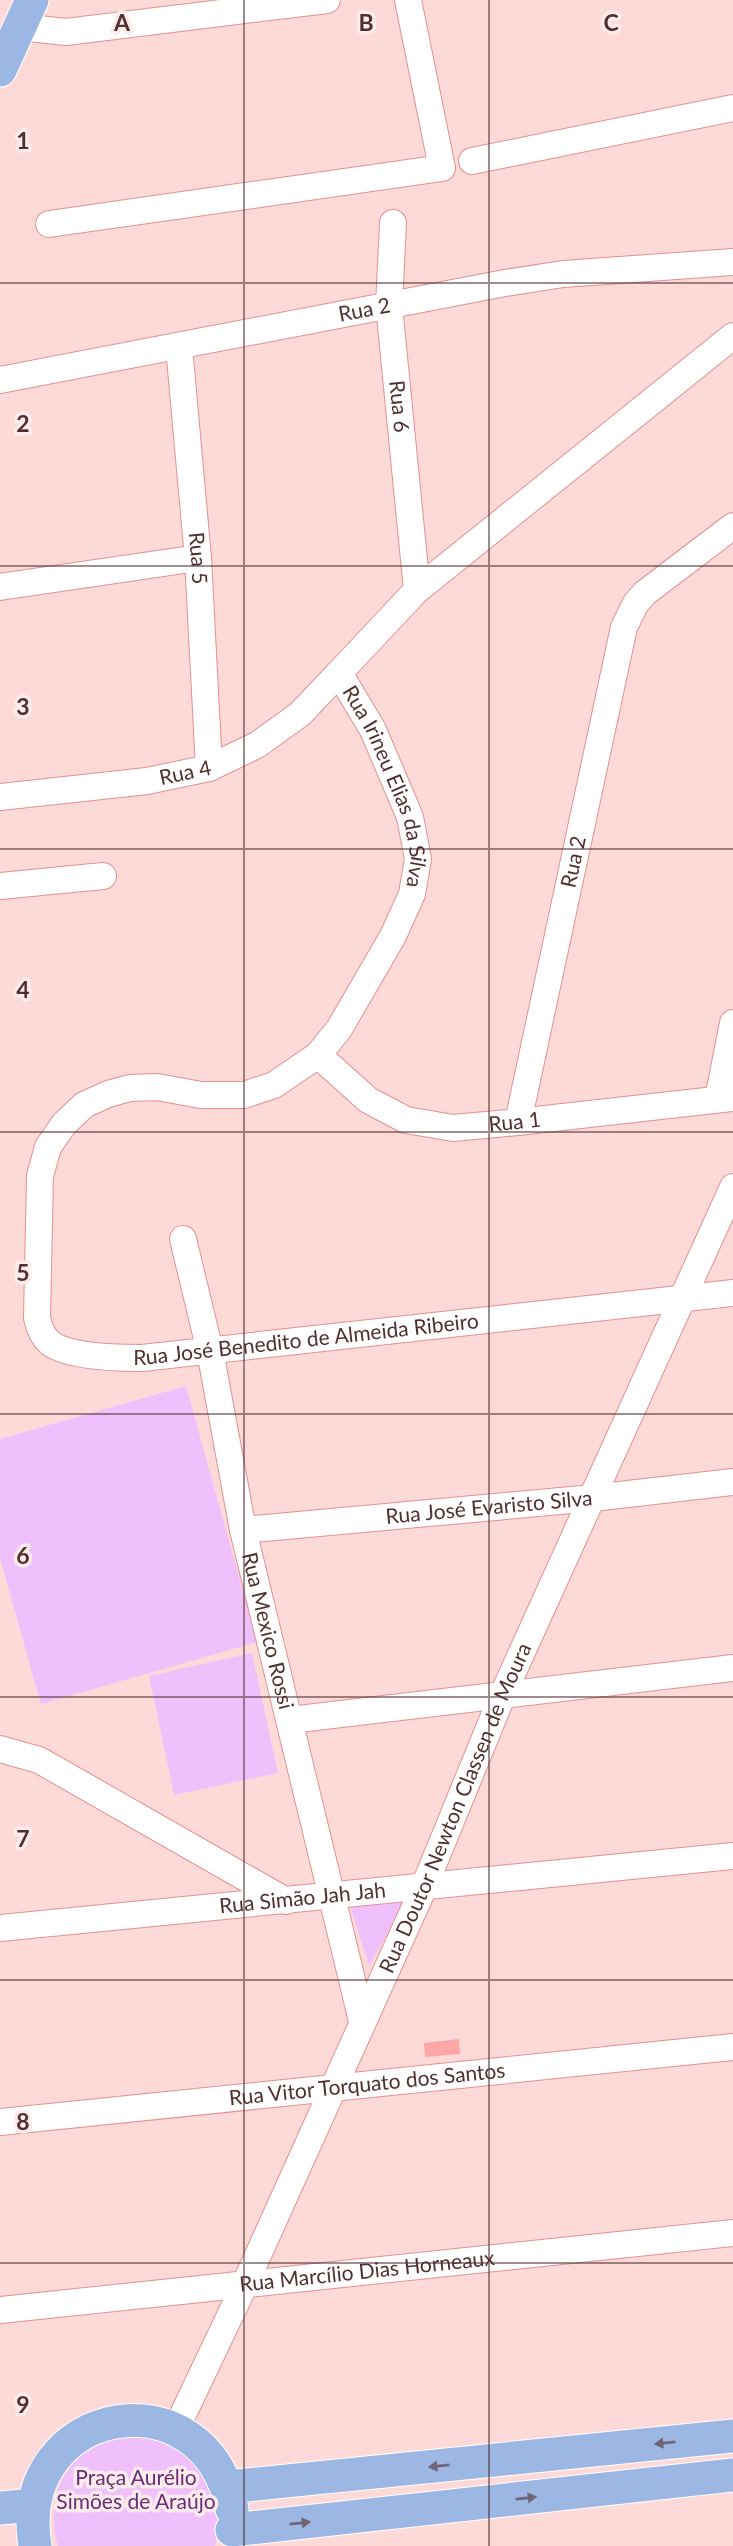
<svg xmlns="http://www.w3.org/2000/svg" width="733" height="2546" viewBox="0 0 733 2546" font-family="Lato,sans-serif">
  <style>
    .green { fill: #f0c0fc }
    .building { fill: #fda7a6 }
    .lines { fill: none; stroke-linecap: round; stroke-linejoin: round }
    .minor-casing { stroke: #e49090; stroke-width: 28 }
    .major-casing { stroke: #fff; stroke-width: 35 }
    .minor { stroke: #fff; stroke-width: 26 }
    .major { stroke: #9cb7e3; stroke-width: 33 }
    .oneway { fill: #6f6577 }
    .grid { fill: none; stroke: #512f2f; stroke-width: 2; stroke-opacity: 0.55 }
    .labels { text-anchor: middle; stroke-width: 7; stroke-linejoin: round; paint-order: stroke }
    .street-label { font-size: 21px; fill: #512f2f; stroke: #feebeb }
    .park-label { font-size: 21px; fill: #692d77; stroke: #feebeb }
    .grid-label { font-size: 23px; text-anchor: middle; font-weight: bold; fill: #512f2f; stroke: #feebeb; stroke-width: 7; stroke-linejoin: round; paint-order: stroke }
  </style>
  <rect width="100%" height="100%" fill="#fdd9d8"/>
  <!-- green -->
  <path class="green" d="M186,1386L257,1642L41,1704L0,1558V1439Z
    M252,1653L278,1773L174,1795L149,1676Z
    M404,1898L386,1936L369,1966L349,1902Z
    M120,2436H153L196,2459L220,2518L215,2546H58C47,2511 57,2469 90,2449C99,2444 110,2440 120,2436Z"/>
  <!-- building -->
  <path class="building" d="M459,2039L460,2054L425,2057L424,2043Z"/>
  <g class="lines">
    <defs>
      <g id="minor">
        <path d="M20,27L66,32L327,0"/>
        <path d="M472,161L733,108"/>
        <path id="s1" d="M393,223L389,306L417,590"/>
        <path d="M49,224L442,168L408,0"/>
        <path id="s2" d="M733,336L417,590L339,673L373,730L410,817L418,859L412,894L393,936L339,1029L318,1055L274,1085L244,1095H201L157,1087L130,1088L108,1094L84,1105L64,1124L48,1147L40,1176L37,1318C39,1328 42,1336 50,1343C68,1357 119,1358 142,1358L733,1293"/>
        <path id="s3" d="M179,347L198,558L209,768"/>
        <path id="s4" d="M0,380L505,283L563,274L733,262"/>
        <path d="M0,587L198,558"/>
        <path id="s5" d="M0,797L147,781L209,768L257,745L300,714L339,673"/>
        <path d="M0,886L103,876"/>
        <path id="s6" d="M318,1055L368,1100L406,1120L453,1128L518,1122L733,1098"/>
        <path d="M718,1099L733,1023"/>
        <path id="s7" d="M518,1122L624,627L636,603L645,593L733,526"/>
        <path id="s8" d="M183,1239L210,1351L243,1530L362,2021"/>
        <path id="s9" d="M243,1530L593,1498L733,1482"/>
        <path d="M290,1720L733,1668"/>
        <path d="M0,1749L39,1760L286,1901"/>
        <path id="s10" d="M0,1928L733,1856"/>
        <path id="s11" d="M0,2122L733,2047"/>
        <path id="s12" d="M0,2310L733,2233"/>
        <path id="s13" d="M176,2429L245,2284L424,1887L503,1694L733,1187"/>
      </g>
      <path id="major" d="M0,70L32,0
        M227,2487L733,2436
        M0,2508L33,2505
        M232,2530L733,2475
        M35,2546C12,2404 206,2370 232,2509"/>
    </defs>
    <!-- minor casing -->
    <use href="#minor" class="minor-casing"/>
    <!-- major casing -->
    <use href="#major" class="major-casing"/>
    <!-- minor -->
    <use href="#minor" class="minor"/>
    <!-- major -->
    <use href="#major" class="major"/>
  </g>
  <!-- one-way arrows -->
  <defs><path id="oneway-solid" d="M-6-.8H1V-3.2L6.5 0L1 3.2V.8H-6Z" transform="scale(1.75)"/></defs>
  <g class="oneway">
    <use href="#oneway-solid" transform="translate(665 2443) rotate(174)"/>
    <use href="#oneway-solid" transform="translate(439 2466) rotate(174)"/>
    <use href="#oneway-solid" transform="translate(526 2498) rotate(-6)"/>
    <use href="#oneway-solid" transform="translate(300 2523) rotate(-6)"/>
  </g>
  <!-- grid -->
  <path class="grid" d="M244,0V2546M489,0V2546M0,283H733M0,566H733M0,849H733M0,1132H733M0,1414H733M0,1697H733M0,1980H733M0,2263H733"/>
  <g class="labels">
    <!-- street labels -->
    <g class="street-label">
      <text dy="7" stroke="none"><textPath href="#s4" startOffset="371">Rua 2</textPath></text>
      <text dy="7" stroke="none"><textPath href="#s1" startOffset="184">Rua 6</textPath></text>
      <text dy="7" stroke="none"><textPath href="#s3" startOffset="212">Rua 5</textPath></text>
      <text dy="7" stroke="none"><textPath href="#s5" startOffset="187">Rua 4</textPath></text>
      <text dy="7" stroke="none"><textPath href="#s2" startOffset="644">Rua Irineu Elias da Silva</textPath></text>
      <text dy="7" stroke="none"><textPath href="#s7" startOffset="266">Rua 2</textPath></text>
      <text dy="7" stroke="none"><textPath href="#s6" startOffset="220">Rua 1</textPath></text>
      <text dy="7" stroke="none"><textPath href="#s2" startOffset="1710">Rua José Benedito de Almeida Ribeiro</textPath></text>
      <text dy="7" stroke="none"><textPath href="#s9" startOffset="247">Rua José Evaristo Silva</textPath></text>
      <text dy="7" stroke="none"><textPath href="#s8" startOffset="401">Rua Mexico Rossi</textPath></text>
      <text dy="7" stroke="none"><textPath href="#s13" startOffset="681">Rua Doutor Newton Classen de Moura</textPath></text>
      <text dy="7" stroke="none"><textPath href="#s10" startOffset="304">Rua Simão Jah Jah</textPath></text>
      <text dy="7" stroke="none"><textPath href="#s11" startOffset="369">Rua Vitor Torquato dos Santos</textPath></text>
      <text dy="7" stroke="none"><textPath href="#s12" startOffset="369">Rua Marcílio Dias Horneaux</textPath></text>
    </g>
    <!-- park labels -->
    <g class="park-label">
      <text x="136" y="2485">Praça Aurélio<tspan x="136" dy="24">Simões de Araújo</tspan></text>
    </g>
  </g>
  <g class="grid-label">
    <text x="122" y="31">A</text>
    <text x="366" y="31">B</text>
    <text x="611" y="31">C</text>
    <text x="23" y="149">1</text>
    <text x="23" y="432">2</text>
    <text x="23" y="715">3</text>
    <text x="23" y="998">4</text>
    <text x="23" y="1281">5</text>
    <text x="23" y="1564">6</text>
    <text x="23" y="1847">7</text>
    <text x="23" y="2130">8</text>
    <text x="23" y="2413">9</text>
  </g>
</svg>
